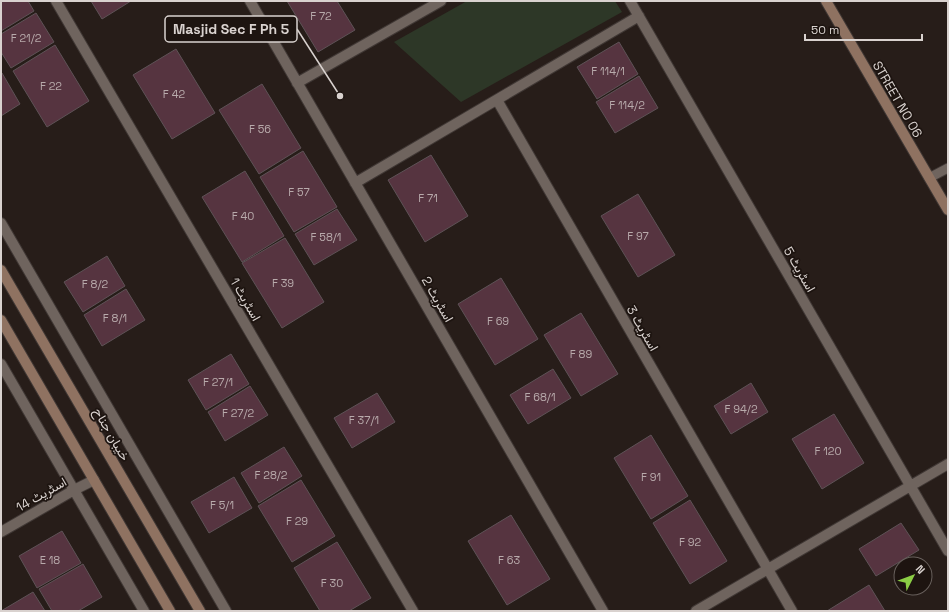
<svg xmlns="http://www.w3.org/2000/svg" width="949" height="612" viewBox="0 0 949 612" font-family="'Space Grotesk',Vazirmatn,sans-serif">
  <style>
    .green { fill: #2d3727 }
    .building { fill: #563440; stroke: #5e5256 }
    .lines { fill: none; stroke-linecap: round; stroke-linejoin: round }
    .lane-casing { stroke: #403835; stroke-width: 11 }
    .street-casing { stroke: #403835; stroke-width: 12 }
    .secondary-casing { stroke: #403835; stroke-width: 12 }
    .lane { stroke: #6f645e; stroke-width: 9 }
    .street { stroke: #6f645e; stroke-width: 10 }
    .secondary { stroke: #8f7261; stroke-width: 10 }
    .labels { text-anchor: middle; stroke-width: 3.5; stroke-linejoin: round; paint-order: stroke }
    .number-label { font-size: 11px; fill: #b8aaab }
    .street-label { font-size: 13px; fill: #d9d2cf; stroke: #1d1410 }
    .leader { fill: none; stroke: #d9d2cf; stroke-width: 1.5 }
    .callout-dot { fill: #d9d2cf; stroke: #1d1410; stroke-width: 1.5 }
    .callout { fill: #1d1410; stroke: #d9d2cf; stroke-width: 1.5 }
    .callout-label { font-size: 14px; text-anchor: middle; font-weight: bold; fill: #d9d2cf }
  </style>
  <rect width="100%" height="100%" fill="#271d19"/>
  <!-- green -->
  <path class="green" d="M467,1H615L622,12L461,102L394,42Z"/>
  <!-- building -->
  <path class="building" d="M1,1H28L34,11L1,31Z
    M91,1H131L102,19Z
    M287,1H337L355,30L318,52Z
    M36,13L54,42L11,68L1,52V34Z
    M619,42L638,74L597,99L577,67Z
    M55,45L89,101L47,127L13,71Z
    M176,49L215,113L172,139L133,75Z
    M2,73L20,104L1,116V74Z
    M639,76L658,108L615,133L596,102Z
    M262,84L301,148L259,174L219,110Z
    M303,151L337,207L294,232L260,177Z
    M431,155L468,216L425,242L388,180Z
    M245,171L284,236L242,262L202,197Z
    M638,194L675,255L638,277L601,216Z
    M337,209L357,240L314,265L295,234Z
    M285,238L324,302L282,328L242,263Z
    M107,256L125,286L83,312L64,282Z
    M501,278L538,339L495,365L458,304Z
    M126,289L145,320L102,346L84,315Z
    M581,313L618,374L581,396L544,335Z
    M231,354L249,384L206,410L188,380Z
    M553,369L571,398L528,424L510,395Z
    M751,383L768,412L731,434L714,406Z
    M250,386L268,415L225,441L208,412Z
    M377,393L395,422L352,448L334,418Z
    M834,414L864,463L822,489L792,439Z
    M651,435L688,496L651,519L614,458Z
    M284,447L302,476L259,503L241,473Z
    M234,477L252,508L209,533L191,502Z
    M301,480L335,536L292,562L258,506Z
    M690,500L727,561L690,584L653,523Z
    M511,515L550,579L507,605L468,541Z
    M901,523L919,550L876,576L859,549Z
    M62,531L81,563L37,588L19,556Z
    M337,542L371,598L349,611H320L294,568Z
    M83,564L102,597L78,611H52L39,589Z
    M869,585L885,611H827Z
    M33,592L45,611H1Z"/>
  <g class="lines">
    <defs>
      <path id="lane" d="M929,178L948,168"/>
      <path id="street" d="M56,1L413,611
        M250,1L603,611
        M630,1L948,551
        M297,83L441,1
        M497,100L792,611
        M355,183L639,16
        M1,223L226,611
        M1,364L144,611
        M1,532L74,490L94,480
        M696,611L948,464"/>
      <path id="secondary" d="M826,1L948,210
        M1,270L200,611
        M1,320L170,611"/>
    </defs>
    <!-- lane casing -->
    <use href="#lane" class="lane-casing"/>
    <!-- street casing -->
    <use href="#street" class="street-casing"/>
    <!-- secondary casing -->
    <use href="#secondary" class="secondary-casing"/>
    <!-- lane -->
    <use href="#lane" class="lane"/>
    <!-- street -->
    <use href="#street" class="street"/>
    <!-- secondary -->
    <use href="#secondary" class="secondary"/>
  </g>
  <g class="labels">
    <!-- number labels -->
    <g class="number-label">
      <text x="321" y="20">F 72</text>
      <text x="26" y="42">F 21/2</text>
      <text x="608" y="75">F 114/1</text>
      <text x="51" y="90">F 22</text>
      <text x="174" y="98">F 42</text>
      <text x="627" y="109">F 114/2</text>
      <text x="260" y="133">F 56</text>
      <text x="299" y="196">F 57</text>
      <text x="428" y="202">F 71</text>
      <text x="243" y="220">F 40</text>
      <text x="638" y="240">F 97</text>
      <text x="326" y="241">F 58/1</text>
      <text x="283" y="287">F 39</text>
      <text x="95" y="288">F 8/2</text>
      <text x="115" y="322">F 8/1</text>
      <text x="498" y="325">F 69</text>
      <text x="581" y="358">F 89</text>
      <text x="218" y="386">F 27/1</text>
      <text x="540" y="401">F 68/1</text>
      <text x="741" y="413">F 94/2</text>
      <text x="238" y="417">F 27/2</text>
      <text x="364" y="424">F 37/1</text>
      <text x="828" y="455">F 120</text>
      <text x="271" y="479">F 28/2</text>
      <text x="651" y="481">F 91</text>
      <text x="222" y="509">F 5/1</text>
      <text x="297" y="525">F 29</text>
      <text x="690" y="546">F 92</text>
      <text x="50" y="564">E 18</text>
      <text x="509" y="564">F 63</text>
      <text x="332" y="587">F 30</text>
    </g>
    <!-- street labels -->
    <g class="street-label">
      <text transform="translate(898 99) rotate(60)" y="5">STREET NO 06</text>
      <text transform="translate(800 269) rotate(60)" y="5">اسٹریٹ 5</text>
      <text transform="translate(246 299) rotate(60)" y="5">اسٹریٹ 1</text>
      <text transform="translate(438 299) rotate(60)" y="5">اسٹریٹ 2</text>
      <text transform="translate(643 328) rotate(60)" y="5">اسٹریٹ 3</text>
      <text transform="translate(112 434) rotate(60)" y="5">خیبان جناح</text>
      <text transform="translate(41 494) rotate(-30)" y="5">اسٹریٹ 14</text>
    </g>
  </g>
  <!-- callouts -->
  <path class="leader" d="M340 96L297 29"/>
  <circle class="callout-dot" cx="340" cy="96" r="4"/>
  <rect class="callout" x="165" y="16" width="132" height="26" rx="4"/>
  <g class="callout-label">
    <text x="231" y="34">Masjid Sec F Ph 5</text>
  </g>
  <!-- border -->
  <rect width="949" height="612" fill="none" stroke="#d9d2cf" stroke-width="4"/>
  <!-- north arrow -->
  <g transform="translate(913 576) rotate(48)"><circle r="19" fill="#1d1410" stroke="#68605c"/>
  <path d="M0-3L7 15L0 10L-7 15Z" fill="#8cce45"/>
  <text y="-6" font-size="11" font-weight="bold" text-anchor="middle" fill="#d9d2cf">N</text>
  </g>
  <!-- scale -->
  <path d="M805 34v6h117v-6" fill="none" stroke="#d9d2cf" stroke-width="2"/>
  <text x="811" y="34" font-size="12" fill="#d9d2cf" stroke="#1d1410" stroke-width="3" paint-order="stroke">50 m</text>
</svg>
